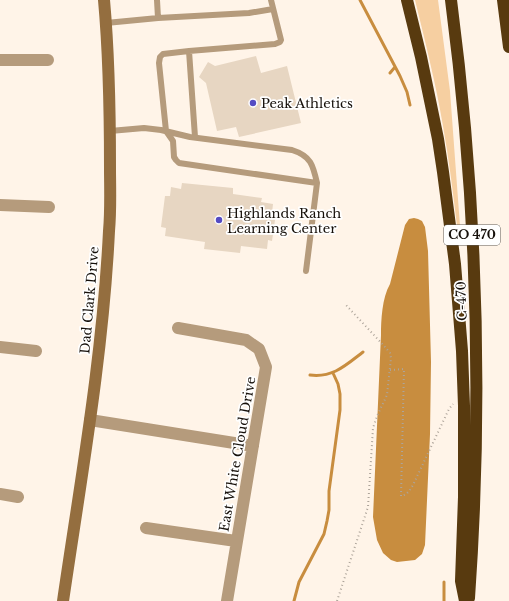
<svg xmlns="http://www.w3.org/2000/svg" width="509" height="601" viewBox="0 0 509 601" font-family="'Libre Baskerville',serif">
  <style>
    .green { fill: #f6cfa1 }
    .water { fill: #c88d3f }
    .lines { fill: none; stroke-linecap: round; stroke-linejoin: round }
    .stream { stroke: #c88d3f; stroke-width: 3 }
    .building { fill: #e7d6c2 }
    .path { stroke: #ada49a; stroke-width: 2; stroke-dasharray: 1 3; stroke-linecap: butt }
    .lane { stroke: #b59b7c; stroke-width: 6 }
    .street { stroke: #b59b7c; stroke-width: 12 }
    .secondary { stroke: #946e3f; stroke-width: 12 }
    .highway { stroke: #583a0f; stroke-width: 12 }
    .poi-dot { fill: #544bc3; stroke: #fff; stroke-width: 1.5 }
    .labels { text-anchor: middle; stroke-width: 3.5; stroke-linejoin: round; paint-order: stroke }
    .shield { fill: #fff; stroke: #5c5854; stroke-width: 1 }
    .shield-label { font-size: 12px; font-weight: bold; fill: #16100a }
    .poi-label { font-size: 13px; fill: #16100a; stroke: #fff; text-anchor: start }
    .street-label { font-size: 13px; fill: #16100a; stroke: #fff }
  </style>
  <rect width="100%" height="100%" fill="#fff4e8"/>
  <!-- green -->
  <path class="green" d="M415,0H438L450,91L460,226H457C453,193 449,159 443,126C436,84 425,41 415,0Z"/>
  <!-- water -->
  <path class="water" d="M414,218L418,219L422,221L425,227L428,251L431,362L430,434L425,545L422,554L415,560L397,562L391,560L383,553L377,540L373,517L381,335C381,320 382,298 390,284L405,225L409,219Z"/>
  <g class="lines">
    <!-- stream -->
    <path class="stream" d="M360,0L400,76L407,92L410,105
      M390,73L395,67
      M310,375C333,378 346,365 363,352
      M444,582V601
      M294,601L299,582L324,534L327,521L329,510V491L340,410V394L338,384L333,373"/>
  </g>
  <!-- building -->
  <path class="building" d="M256,56L261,73L287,66L301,123L239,137L236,127L217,131L206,83L199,77L208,62L215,66Z
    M182,183L233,188V194L262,198L261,202L273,204L272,213H276L272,241L268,240L267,249L241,246L240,253L204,249L205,242L165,236L166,228L161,227L165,196H170L171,187L181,189Z"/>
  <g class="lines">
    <!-- path -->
    <path class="path" d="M390,370L404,369L401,496C407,495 410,490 413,485L449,409L453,404
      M337,601L368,507L373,428L377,416L387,395L391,358L390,353L386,348L346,305"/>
    <!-- lane -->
    <path class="lane" d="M158,18L249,13L273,9
      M106,23L158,18L157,0
      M189,51L275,44L280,42L281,40L271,0
      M110,131L144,128L161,130L190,137L292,150C311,156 313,165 317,183L306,271
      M195,137L189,51L163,54L160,57L159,63L166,131L173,141L174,157L176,160L179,163L317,183"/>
    <!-- street -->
    <path class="street" d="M0,60H48
      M0,205L49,207
      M178,328L246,340L259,349L266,367L227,601
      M0,347L36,351
      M90,420L253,446
      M0,494L18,497
      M146,528L236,541"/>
    <!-- secondary -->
    <path class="secondary" d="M63,601C81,478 103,355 109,231C111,209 110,188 110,167C110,111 109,55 104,0"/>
    <!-- highway -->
    <path class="highway" d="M407,0L421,57L438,139L443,172L455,264L462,351L464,406V497L461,581L465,601
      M451,0C477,198 483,399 469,598
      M503,0L509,47"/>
  </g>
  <!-- markers -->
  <g class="poi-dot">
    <circle cx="253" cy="103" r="4"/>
    <circle cx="219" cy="220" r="4"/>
  </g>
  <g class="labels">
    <!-- shield labels -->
    <rect class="shield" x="444" y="225" width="56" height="20" rx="3"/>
    <g class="shield-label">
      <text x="472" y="239">CO 470</text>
    </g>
    <!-- poi labels -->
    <g class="poi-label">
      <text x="261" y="108">Peak Athletics</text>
      <text x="227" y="218">Highlands Ranch<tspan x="227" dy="15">Learning Center</tspan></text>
    </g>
    <!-- street labels -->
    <g class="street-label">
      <text transform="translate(89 300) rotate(-85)" y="5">Dad Clark Drive</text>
      <text transform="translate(461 301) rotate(-92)" y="5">C-470</text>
      <text transform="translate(237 454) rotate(-80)" y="5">East White Cloud Drive</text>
    </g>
  </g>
</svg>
